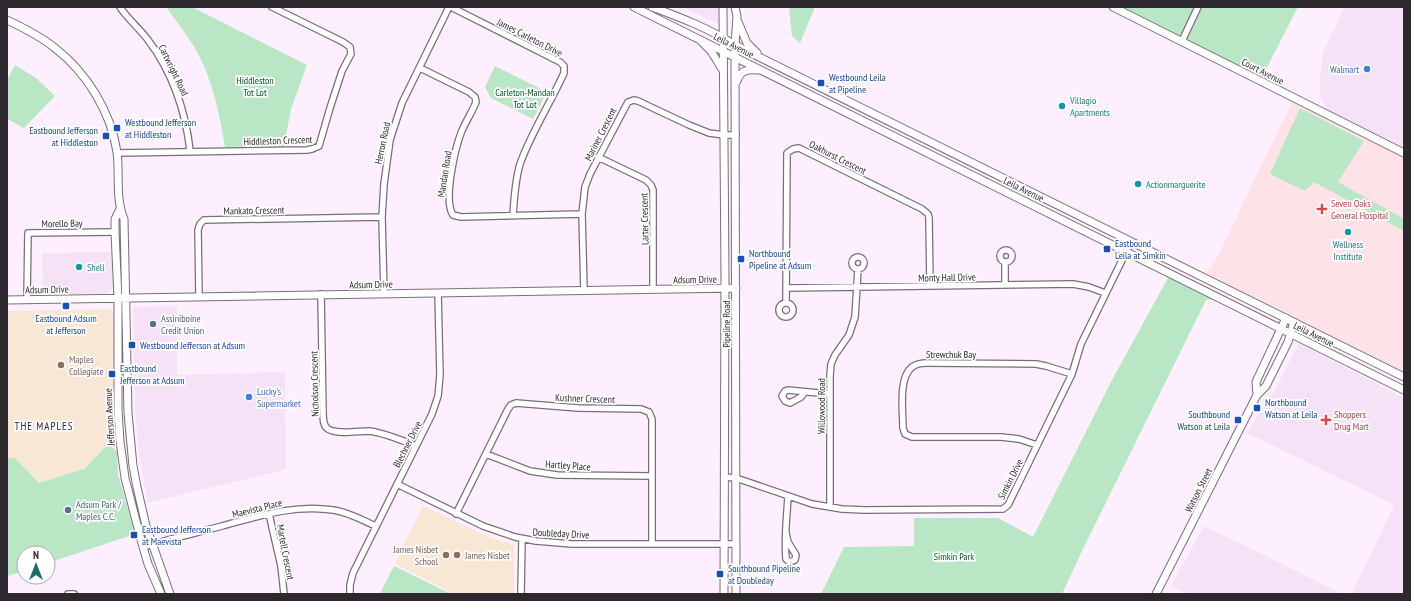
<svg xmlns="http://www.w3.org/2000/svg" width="1411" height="601" viewBox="0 0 1411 601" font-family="'PT Sans Narrow',sans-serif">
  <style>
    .built { fill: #f5e2f7 }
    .education { fill: #f9e7d6 }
    .medical { fill: #fde2e7 }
    .green { fill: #b9e7c5 }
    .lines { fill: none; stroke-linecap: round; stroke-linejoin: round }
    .minor-casing { stroke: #7a6d7b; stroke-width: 8 }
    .tertiary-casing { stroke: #7a6d7b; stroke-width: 9 }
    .minor { stroke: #fff; stroke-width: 5.5 }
    .tertiary { stroke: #fff; stroke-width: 7 }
    .shop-dot { fill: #3f7fe0; stroke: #fff; stroke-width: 1.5 }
    .transit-dot { fill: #1a4fb4; stroke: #fff; stroke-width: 1.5 }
    .culture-dot { fill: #0f9aa8; stroke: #fff; stroke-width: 1.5 }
    .health-dot { fill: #e0444e; stroke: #fff; stroke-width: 1.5 }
    .service-dot { fill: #5c6f8a; stroke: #fff; stroke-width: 1.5 }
    .education-dot { fill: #8d6e63; stroke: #fff; stroke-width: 1.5 }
    .labels { text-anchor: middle; stroke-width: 3.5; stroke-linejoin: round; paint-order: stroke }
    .street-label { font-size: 10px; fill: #2d282e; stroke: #fff }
    .shop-label { font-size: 10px; fill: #366cbe; stroke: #fff; text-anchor: end }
    .transit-label { font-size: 10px; fill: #164399; stroke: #fff; text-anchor: start }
    .park-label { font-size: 10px; fill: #01542a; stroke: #fff }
    .culture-label { font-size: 10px; fill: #0d838f; stroke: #fff; text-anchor: start }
    .health-label { font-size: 10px; fill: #be3a42; stroke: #fff; text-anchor: start }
    .service-label { font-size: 10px; fill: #4e5e75; stroke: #fff; text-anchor: start }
    .education-label { font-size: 10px; fill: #785e54; stroke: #fff; text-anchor: start }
    .neighbourhood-label { font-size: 11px; letter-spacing: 1px; fill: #2d282e; stroke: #fff }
  </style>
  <rect width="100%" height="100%" fill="#fdeffe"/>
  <!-- built -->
  <path class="built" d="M683,7H721L720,25Z
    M1345,7H1404V147L1327,110L1320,97V80L1323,52Z
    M112,252L113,286L111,291L107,293L43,295L42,253Z
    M177,306V375L285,372L286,469L148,503L139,455L135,406L133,307Z
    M1299,343L1404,398V594H1352L1394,505L1247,433L1277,386Z
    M1204,526L1254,550L1342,594H1187L1171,586Z"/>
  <!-- education -->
  <path class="education" d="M114,309L115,418L117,452L108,444L70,482L42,487L15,458H7V311Z
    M423,506L484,535L514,545V594H454L395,564Z"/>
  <!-- medical -->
  <path class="medical" d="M1292,102L1404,157V374L1293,319L1206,273L1216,260Z"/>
  <!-- green -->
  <path class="green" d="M166,7H192L307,65L291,109L284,146L225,147C219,112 212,76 193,45C185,32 175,20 166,7Z
    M789,7H815L800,43L792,36Z
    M1109,7H1298L1260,81Z
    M15,65L36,78L55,96L24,128L7,119V80Z
    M495,66L547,92L533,119L491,98L485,87Z
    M1300,108L1364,141L1338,182L1404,219V231L1314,182L1305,191L1270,174Z
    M1169,276L1215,299L1206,300L1083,549L1062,594H821L844,547L914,546V518H998L1033,537L1112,380Z
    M108,444L117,452L118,474L135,534L48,563V553H24V571L7,576V458H15L39,483L84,469Z
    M394,566L451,594H382L381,591Z"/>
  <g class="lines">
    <defs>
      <path id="minor" d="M120,7C124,15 142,31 148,40C172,71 186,112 190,151
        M451,7L560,62L564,66V73C550,104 531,133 520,164C515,181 514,199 513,216
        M1182,41L1198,7
        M420,68L469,92L475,97L476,102C472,113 465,122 461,133C455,149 443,200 453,215L461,217L582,214
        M117,153L307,150L312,149L319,146L330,108L342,71L351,54L350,47L343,42L272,7
        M598,157L646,180L651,185L653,190V289
        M1000 256a6 6 0 1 1 12 0a6 6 0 1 1-12 0Z
        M852 263a6 6 0 1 1 12 0a6 6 0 1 1-12 0Z
        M1005,263V285
        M787,288L1073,284L1089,287L1105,293
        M584,290L582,214L585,187L590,174L628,102L634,100L638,101L689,125L709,133L724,135H736
        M384,293L382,217L384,184L390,140L402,103L449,7
        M321,294L323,412C323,418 323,426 328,429C337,435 358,431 369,431C385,433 401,440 416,446
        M199,296L198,230L200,224L204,220L382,217
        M27,299L28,233L115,232
        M786,303L787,153L793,149L799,148L922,209L928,214L929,218L930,286
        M779 310a7 7 0 1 1 14 0a7 7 0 1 1-14 0Z
        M805,392L801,397L790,403L785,401L782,396L785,391L788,390L829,394
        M1037,445L1019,439L1001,437H912L905,434L903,428C903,412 898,378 912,367C916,364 922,363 927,363L1036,364L1046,366L1072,374
        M486,454L530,471L557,475L651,476
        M724,477L736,478L812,504L842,509L864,510L1003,509L1008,505L1072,374L1081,344L1131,242
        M397,484L483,526L515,537L536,541L572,544H736
        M830,507V376L831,364L835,355L849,335L855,317L858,269
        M269,514L281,566L284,594
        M456,514L508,409L511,405L516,403L578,408L641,409L649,412L652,419V543
        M786,533L788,542L796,555L795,560L790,562L786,559C784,538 787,517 788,496
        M143,547C169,539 196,533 222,526C259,516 295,504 333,510C348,512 362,520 376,526
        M68,594H74
        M350,594V585L353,573L432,414L438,396L440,375L438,293
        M521,594L522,539"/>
      <path id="tertiary" d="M634,7L1404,390
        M652,7C682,18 708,28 735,45L1404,377
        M723,7L725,279L724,594
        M735,7L737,16L735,45L736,594
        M1113,7L1404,153
        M7,20C24,28 40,36 55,48C87,73 111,112 117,152C120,174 115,198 124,219L128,413L133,466L137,487L146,526L170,594
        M738,22L747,43L757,53
        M701,41L711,51L722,69
        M737,81C741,70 747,69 758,70
        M120,209L115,219V232L118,298V410L120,441L125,478L141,540L148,564L161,594
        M7,300L736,288
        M1257,395L1256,382L1286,318
        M1156,594L1257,395L1266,386L1288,342L1294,322"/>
    </defs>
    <!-- minor casing -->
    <use href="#minor" class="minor-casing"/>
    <!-- tertiary casing -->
    <use href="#tertiary" class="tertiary-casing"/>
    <!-- minor -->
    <use href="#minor" class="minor"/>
    <!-- tertiary -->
    <use href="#tertiary" class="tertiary"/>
  </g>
  <!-- markers -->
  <g class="shop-dot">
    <circle cx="1367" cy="69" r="4"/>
    <circle cx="249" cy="397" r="4"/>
  </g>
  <g class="transit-dot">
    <rect x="817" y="79" width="8" height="8" rx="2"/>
    <rect x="113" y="124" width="8" height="8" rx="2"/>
    <rect x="102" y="132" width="8" height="8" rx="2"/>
    <rect x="1103" y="245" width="8" height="8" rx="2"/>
    <rect x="737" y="255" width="8" height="8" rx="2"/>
    <rect x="62" y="302" width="8" height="8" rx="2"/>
    <rect x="128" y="341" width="8" height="8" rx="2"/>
    <rect x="108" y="370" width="8" height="8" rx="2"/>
    <rect x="1253" y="404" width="8" height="8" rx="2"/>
    <rect x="1234" y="416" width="8" height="8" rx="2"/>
    <rect x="130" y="531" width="8" height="8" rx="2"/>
    <rect x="716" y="570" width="8" height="8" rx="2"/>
  </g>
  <g class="culture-dot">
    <circle cx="1062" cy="106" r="4"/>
    <circle cx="1138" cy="184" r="4"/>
    <circle cx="1348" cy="232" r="4"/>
    <circle cx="79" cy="267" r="4"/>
  </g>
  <g class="health-dot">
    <path d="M1320 203h4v4h4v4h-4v4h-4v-4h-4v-4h4z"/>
    <path d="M1324 414h4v4h4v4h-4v4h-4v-4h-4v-4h4z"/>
  </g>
  <g class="service-dot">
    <circle cx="153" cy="324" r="4"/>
    <circle cx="68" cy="510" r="4"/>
  </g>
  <g class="education-dot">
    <circle cx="61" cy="365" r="4"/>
    <circle cx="446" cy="555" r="4"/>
    <circle cx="457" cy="555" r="4"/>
  </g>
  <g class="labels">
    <!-- street labels -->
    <g class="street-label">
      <text transform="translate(530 37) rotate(27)" y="4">James Carleton Drive</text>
      <text transform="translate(734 45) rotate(27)" y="4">Leila Avenue</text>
      <text transform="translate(174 70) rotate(64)" y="4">Cartwright Road</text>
      <text transform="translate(1263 71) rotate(27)" y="4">Court Avenue</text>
      <text transform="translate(600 134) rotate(-63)" y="4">Mariner Crescent</text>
      <text transform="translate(278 140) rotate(-2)" y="4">Hiddleston Crescent</text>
      <text transform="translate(382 143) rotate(-78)" y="4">Herron Road</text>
      <text transform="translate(838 157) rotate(27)" y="4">Oakhurst Crescent</text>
      <text transform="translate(444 174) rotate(-81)" y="4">Mandan Road</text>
      <text transform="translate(1024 189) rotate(26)" y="4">Leila Avenue</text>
      <text transform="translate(254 210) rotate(-1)" y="4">Mankato Crescent</text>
      <text transform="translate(644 219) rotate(-91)" y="4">Larter Crescent</text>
      <text transform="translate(62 223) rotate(-1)" y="4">Morello Bay</text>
      <text transform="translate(947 277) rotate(-1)" y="4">Monty Hall Drive</text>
      <text transform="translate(695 279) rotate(-1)" y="4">Adsum Drive</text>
      <text transform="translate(371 284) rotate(-1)" y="4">Adsum Drive</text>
      <text transform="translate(47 289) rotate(-1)" y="4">Adsum Drive</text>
      <text transform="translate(726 324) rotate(-90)" y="4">Pipeline Road</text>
      <text transform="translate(1314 334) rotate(26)" y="4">Leila Avenue</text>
      <text x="951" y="358">Strewchuk Bay</text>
      <text transform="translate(314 384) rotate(-91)" y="4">Nicholson Crescent</text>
      <text transform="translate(585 398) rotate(2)" y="4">Kushner Crescent</text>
      <text transform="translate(821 406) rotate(-90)" y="4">Willowood Road</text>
      <text transform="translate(109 417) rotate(-93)" y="4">Jefferson Avenue</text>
      <text transform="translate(407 444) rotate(-63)" y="4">Blechner Drive</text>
      <text transform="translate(568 465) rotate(4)" y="4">Hartley Place</text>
      <text transform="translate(1010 479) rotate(-63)" y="4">Simkin Drive</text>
      <text transform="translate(1198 490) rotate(-63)" y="4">Watson Street</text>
      <text transform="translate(257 508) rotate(-14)" y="4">Maevista Place</text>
      <text transform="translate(561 533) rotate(3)" y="4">Doubleday Drive</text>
      <text transform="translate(286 552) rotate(79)" y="4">Martell Crescent</text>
    </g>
    <!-- shop labels -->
    <g class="shop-label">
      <text x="1359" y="73">Walmart</text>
      <text x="257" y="395" text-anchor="start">Lucky's<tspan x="257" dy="12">Supermarket</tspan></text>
    </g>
    <!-- transit labels -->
    <g class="transit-label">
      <text x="829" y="81">Westbound Leila<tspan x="829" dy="12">at Pipeline</tspan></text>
      <text x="125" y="126">Westbound Jefferson<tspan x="125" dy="12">at Hiddleston</tspan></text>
      <text x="98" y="134" text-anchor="end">Eastbound Jefferson<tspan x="98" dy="12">at Hiddleston</tspan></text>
      <text x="1115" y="247">Eastbound<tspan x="1115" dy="12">Leila at Simkin</tspan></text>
      <text x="749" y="257">Northbound<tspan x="749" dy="12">Pipeline at Adsum</tspan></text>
      <text x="66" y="322" text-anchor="middle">Eastbound Adsum<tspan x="66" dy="12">at Jefferson</tspan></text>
      <text x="140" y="349">Westbound Jefferson at Adsum</text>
      <text x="120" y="372">Eastbound<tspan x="120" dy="12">Jefferson at Adsum</tspan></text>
      <text x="1265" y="406">Northbound<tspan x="1265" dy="12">Watson at Leila</tspan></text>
      <text x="1230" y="418" text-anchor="end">Southbound<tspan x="1230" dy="12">Watson at Leila</tspan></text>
      <text x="142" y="533">Eastbound Jefferson<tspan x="142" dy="12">at Maevista</tspan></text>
      <text x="728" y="572">Southbound Pipeline<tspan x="728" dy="12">at Doubleday</tspan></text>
    </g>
    <!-- park labels -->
    <g class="park-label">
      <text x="255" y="84">Hiddleston<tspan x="255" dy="12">Tot Lot</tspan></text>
      <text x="525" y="96">Carleton-Mandan<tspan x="525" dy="12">Tot Lot</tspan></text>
      <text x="954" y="560">Simkin Park</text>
    </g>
    <!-- culture labels -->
    <g class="culture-label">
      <text x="1070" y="104">Villagio<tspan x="1070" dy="12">Apartments</tspan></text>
      <text x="1146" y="188">Actionmarguerite</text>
      <text x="1348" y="248" text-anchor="middle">Wellness<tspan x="1348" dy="12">Institute</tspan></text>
      <text x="87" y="271">Shell</text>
    </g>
    <!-- health labels -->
    <g class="health-label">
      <text x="1331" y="207">Seven Oaks<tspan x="1331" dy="12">General Hospital</tspan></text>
      <text x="1334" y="418">Shoppers<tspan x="1334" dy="12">Drug Mart</tspan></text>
    </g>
    <!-- service labels -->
    <g class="service-label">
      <text x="161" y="322">Assiniboine<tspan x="161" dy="12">Credit Union</tspan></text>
      <text x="76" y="508">Adsum Park /<tspan x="76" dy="12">Maples C.C.</tspan></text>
    </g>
    <!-- education labels -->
    <g class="education-label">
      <text x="69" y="363">Maples<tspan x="69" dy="12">Collegiate</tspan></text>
      <text x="438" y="553" text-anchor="end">James Nisbet<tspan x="438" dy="12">School</tspan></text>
      <text x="465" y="559">James Nisbet</text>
    </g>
    <!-- neighbourhood labels -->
    <g class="neighbourhood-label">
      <text x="44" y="430">THE MAPLES</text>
    </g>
  </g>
  <!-- border -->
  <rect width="1411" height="601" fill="none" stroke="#2d282e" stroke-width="16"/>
  <!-- north arrow -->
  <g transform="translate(36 565)"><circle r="19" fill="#ffffff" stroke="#aba9ab"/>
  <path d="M0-3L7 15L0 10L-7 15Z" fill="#1d6a6b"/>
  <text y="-6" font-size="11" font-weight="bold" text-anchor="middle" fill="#2d282e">N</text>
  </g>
</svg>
